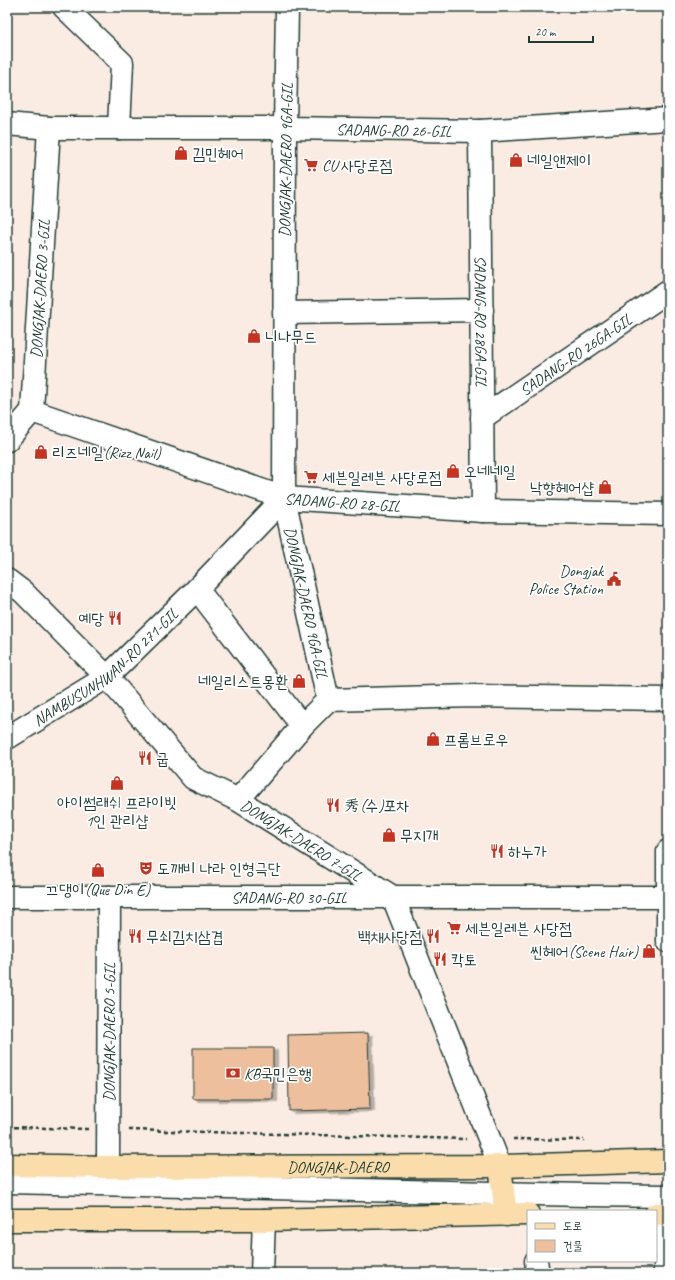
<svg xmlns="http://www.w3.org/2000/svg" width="675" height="1280" viewBox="0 0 675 1280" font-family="Caveat,'LXGW WenKai TC','Poor Story',sans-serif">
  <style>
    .building { fill: #eebf9d; stroke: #1f3d34; filter: url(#shadow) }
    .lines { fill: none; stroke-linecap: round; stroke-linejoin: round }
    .minor-casing { stroke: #1f3d34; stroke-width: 25 }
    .major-casing { stroke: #1f3d34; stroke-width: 25 }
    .path { stroke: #1f3d34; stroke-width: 2.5; stroke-dasharray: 4 3; stroke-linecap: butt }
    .minor { stroke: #fff; stroke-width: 22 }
    .major { stroke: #faddab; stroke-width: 22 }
    .labels { text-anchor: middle; stroke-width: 3.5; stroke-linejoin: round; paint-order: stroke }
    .street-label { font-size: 16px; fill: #1f3d34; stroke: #fff }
    .poi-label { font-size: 16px; fill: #1f3d34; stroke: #fff; text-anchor: start }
  </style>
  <defs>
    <filter id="shadow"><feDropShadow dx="4.5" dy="2.5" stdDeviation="0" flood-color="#0004"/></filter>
  </defs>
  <rect width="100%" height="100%" fill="#faece2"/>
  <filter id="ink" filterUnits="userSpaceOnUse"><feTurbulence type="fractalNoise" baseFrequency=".025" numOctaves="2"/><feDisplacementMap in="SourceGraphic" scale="8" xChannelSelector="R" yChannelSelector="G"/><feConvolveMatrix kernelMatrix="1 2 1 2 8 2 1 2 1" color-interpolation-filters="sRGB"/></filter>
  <g filter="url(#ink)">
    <!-- building -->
    <path class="building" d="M368,1033L370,1109L289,1111L288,1035Z
      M193,1048H273V1099H193Z"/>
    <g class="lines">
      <defs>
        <g id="minor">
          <path d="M64,7L122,63L119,128"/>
          <path id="s1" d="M287,7L285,128L284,498L328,700"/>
          <path id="s2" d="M7,124L49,128H285L480,131L668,119"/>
          <path id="s3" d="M480,131L483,511"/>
          <path d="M284,313L482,310"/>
          <path id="s4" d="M32,411L284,498L483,511L668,514"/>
          <path id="s5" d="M482,418L668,291"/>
          <path id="s6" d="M7,440L32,411L49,128"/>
          <path id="s7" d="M7,580L23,592L107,677L193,778L238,800L393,897L500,1166"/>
          <path d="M197,589L302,726"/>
          <path id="s8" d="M7,738L107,677L197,589L284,498"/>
          <path d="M238,800L302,726L328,700L473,696L668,699"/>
          <path d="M668,851V941"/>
          <path id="s9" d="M7,897H668"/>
          <path id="s10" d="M108,1167L109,897"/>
          <path d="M7,1182L586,1195L668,1196"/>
          <path d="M536,1261L538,1273"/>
          <path d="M262,1273L264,1220"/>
          <path d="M665,1273L666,1214"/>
        </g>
        <g id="major">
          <path id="s11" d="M7,1165L108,1167L500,1166L668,1161"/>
          <path d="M500,1166L506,1215"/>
          <path d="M656,1214H668"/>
          <path d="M7,1220H264L528,1214"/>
        </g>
      </defs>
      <!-- minor casing -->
      <use href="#minor" class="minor-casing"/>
      <!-- major casing -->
      <use href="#major" class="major-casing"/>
      <!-- path -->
      <path class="path" d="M7,1127L88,1129
        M129,1130L466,1139
        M513,1139L584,1140"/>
      <!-- minor -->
      <use href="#minor" class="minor"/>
      <!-- major -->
      <use href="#major" class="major"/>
    </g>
  </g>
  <!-- icons -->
  <defs>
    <symbol id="shop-bare" viewBox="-9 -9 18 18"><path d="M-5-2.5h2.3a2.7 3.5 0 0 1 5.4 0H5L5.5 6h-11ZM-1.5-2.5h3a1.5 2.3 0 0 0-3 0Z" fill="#c8321e" stroke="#fff" stroke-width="2.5" paint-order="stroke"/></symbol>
    <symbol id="supermarket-bare" viewBox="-9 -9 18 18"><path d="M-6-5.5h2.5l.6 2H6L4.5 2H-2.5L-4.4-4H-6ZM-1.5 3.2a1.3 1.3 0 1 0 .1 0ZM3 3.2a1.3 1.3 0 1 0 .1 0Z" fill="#c8321e" stroke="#fff" stroke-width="2.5" paint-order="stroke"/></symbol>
    <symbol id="civic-bare" viewBox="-9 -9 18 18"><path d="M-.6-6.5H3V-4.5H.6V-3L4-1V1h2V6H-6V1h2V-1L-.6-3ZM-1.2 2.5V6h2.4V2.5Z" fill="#c8321e" stroke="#fff" stroke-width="2.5" paint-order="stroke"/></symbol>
    <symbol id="restaurant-bare" viewBox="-9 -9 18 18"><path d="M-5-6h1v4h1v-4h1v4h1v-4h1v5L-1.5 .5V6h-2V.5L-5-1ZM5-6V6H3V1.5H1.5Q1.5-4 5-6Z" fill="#c8321e" stroke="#fff" stroke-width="2.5" paint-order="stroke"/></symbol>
    <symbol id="theatre-bare" viewBox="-9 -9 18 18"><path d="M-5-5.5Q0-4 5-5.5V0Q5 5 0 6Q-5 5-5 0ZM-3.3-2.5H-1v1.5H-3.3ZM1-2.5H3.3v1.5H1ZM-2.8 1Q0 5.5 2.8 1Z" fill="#c8321e" stroke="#fff" stroke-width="2.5" paint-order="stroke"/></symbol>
    <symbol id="bank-bare" viewBox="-9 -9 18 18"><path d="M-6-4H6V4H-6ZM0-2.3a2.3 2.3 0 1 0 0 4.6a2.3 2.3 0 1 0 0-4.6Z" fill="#c8321e" stroke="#fff" stroke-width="2.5" paint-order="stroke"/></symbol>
  </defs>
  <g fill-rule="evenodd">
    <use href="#shop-bare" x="171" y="143" width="20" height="20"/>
    <use href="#shop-bare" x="506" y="150" width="20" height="20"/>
    <use href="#supermarket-bare" x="301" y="155" width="20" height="20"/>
    <use href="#shop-bare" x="244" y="326" width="20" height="20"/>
    <use href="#shop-bare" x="31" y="442" width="20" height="20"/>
    <use href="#shop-bare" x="443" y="461" width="20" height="20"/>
    <use href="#supermarket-bare" x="301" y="467" width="20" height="20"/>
    <use href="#shop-bare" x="595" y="477" width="20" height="20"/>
    <use href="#civic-bare" x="604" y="569" width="20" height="20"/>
    <use href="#restaurant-bare" x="105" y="608" width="20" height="20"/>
    <use href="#shop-bare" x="289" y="671" width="20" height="20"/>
    <use href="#shop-bare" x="423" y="729" width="20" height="20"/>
    <use href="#restaurant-bare" x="135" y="748" width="20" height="20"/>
    <use href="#shop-bare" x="107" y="773" width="20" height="20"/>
    <use href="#restaurant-bare" x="323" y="795" width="20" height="20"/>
    <use href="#shop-bare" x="379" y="825" width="20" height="20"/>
    <use href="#restaurant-bare" x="487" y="841" width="20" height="20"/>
    <use href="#theatre-bare" x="136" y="858" width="20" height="20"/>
    <use href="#shop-bare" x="88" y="860" width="20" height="20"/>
    <use href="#supermarket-bare" x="444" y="918" width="20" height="20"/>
    <use href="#restaurant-bare" x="125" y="926" width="20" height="20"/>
    <use href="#restaurant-bare" x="423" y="926" width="20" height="20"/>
    <use href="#shop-bare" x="639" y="941" width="20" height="20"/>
    <use href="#restaurant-bare" x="430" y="949" width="20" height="20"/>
    <use href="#bank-bare" x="223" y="1063" width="20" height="20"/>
  </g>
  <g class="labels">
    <!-- street labels -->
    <g class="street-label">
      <text dy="6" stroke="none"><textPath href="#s2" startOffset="387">SADANG-RO 26-GIL</textPath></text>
      <text transform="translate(285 160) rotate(-89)" y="6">DONGJAK-DAERO 9GA-GIL</text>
      <text dy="6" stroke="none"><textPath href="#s6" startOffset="161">DONGJAK-DAERO 3-GIL</textPath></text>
      <text dy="6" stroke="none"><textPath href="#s3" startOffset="190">SADANG-RO 28GA-GIL</textPath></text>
      <text dy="6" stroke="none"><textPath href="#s5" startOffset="113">SADANG-RO 26GA-GIL</textPath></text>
      <text dy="6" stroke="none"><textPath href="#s4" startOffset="325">SADANG-RO 28-GIL</textPath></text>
      <text dy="6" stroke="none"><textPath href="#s1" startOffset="598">DONGJAK-DAERO 9GA-GIL</textPath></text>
      <text dy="6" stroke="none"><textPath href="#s8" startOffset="122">NAMBUSUNHWAN-RO 271-GIL</textPath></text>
      <text dy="6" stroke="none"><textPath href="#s7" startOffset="397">DONGJAK-DAERO 7-GIL</textPath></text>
      <text dy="6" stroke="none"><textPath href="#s9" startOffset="282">SADANG-RO 30-GIL</textPath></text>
      <text dy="6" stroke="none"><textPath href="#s10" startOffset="135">DONGJAK-DAERO 5-GIL</textPath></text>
      <text dy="6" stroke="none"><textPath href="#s11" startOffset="331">DONGJAK-DAERO</textPath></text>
    </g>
    <!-- poi labels -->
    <g class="poi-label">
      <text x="192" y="159">김민헤어</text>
      <text x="527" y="166">네일앤제이</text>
      <text x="322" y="171">CU 사당로점</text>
      <text x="265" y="342">니나무드</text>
      <text x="52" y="458">리즈네일(Rizz Nail)</text>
      <text x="464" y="477">오네네일</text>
      <text x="322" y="483">세븐일레븐 사당로점</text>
      <text x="594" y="493" text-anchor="end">낙향헤어샵</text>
      <text x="603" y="576" text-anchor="end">Dongjak<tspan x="603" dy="18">Police Station</tspan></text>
      <text x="104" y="624" text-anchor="end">예당</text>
      <text x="288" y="687" text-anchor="end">네일리스트몽환</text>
      <text x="444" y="745">프롬브로우</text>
      <text x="156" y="764">굽</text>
      <text x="117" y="808" text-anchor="middle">아이썸래쉬 프라이빗<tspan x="117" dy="18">1인 관리샵</tspan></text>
      <text x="344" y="811">秀(수)포차</text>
      <text x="400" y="841">무지개</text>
      <text x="508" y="857">하누가</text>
      <text x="157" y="874">도깨비 나라 인형극단</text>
      <text x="98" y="895" text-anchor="middle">끄댕이(Que Din E)</text>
      <text x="465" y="934">세븐일레븐 사당점</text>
      <text x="146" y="942">무쇠김치삼겹</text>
      <text x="422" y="942" text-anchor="end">백채사당점</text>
      <text x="638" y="957" text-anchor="end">씬헤어(Scene Hair)</text>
      <text x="451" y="965">칵토</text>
      <text x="244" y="1079">KB국민은행</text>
    </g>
  </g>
  <!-- margin -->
  <rect width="675" height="1280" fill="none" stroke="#fff" stroke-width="24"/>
  <rect x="12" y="12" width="651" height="1256" fill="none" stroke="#1f3d34" stroke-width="1.5" filter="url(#ink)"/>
  <!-- legend -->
  <rect x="527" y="1210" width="130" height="52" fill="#ffffff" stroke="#a5b1ae"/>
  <rect x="535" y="1223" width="20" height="6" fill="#faddab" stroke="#a5b1ae"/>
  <text x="563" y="1230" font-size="12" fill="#1f3d34">도로</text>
  <rect x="535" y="1240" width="20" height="12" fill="#eebf9d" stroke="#a5b1ae"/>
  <text x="563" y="1250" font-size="12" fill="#1f3d34">건물</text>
  <!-- scale -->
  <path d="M529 36v6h64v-6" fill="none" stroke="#1f3d34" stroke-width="2"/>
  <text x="535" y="36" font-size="12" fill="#1f3d34" stroke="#ffffff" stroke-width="3" paint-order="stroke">20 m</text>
</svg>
